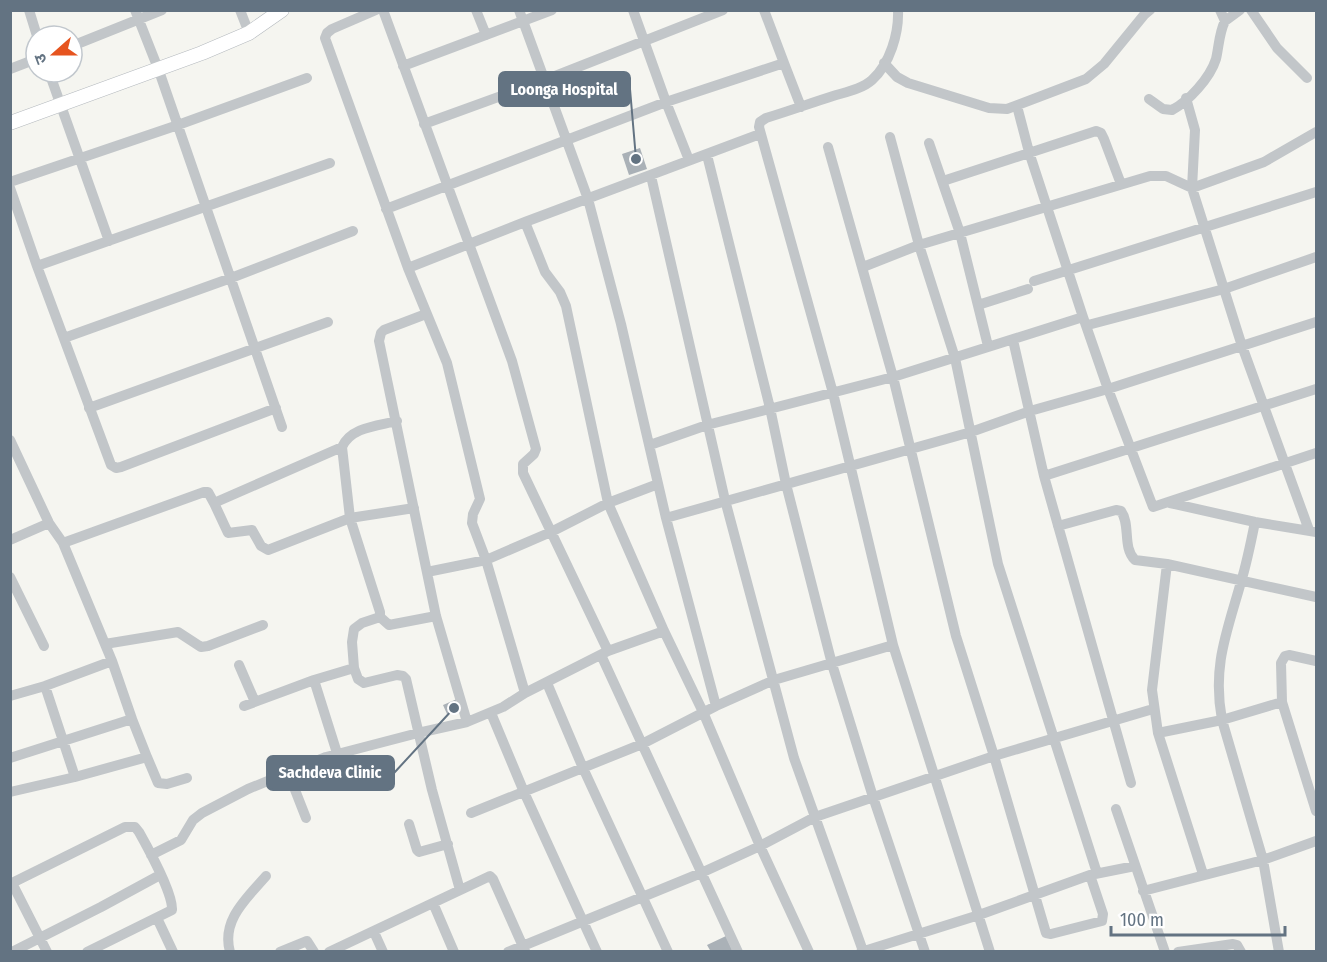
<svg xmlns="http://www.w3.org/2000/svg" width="1327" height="962" viewBox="0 0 1327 962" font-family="'Fira Sans Condensed','Noto Sans Devanagari',sans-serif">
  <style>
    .building { fill: #aab1b7 }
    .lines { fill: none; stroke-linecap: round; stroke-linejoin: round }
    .secondary-casing { stroke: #b4b9be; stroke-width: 15 }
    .street { stroke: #c2c6c9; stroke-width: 10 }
    .secondary { stroke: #fff; stroke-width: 14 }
    .leader { fill: none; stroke: #637382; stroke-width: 2 }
    .callout-dot { fill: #637382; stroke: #fff; stroke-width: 2 }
    .callout { fill: #637382; stroke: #637382; stroke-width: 2 }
    .callout-label { font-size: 16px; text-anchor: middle; font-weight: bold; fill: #fff }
  </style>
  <rect width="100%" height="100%" fill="#f5f5f0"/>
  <!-- building -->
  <path class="building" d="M640,148L647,169L629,175L622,154Z
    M457,699L461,708L447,714L443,705Z
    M726,936L733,952H711L707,945Z"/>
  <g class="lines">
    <defs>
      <path id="secondary" d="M10,123L202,53L249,33L282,10"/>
    </defs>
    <!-- secondary casing -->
    <use href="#secondary" class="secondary-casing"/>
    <!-- street -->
    <path class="street" d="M29,10L37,36
      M135,10L159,71L282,427
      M240,10L249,33
      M376,10L332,29L327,33L325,38L408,268L447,363L480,499L473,514L472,523L486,560L525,693
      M383,10L512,361L536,449L534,454L523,464V473L608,651
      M476,10L486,35
      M519,10L588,199L621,324L666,518L716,706
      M633,10L666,102L689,160
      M1251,10L1277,48L1307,78
      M1225,21L1240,10
      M72,46L162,10
      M784,63L801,107
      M884,63L897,77L908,83L989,108L1007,109L1086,79L1104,64L1144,15L1150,10
      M403,66L552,10
      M10,69L36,59
      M49,72L109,241
      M1186,98L1195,130L1192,188L1242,346L1309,530
      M1149,99L1163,109L1172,110C1189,101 1210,78 1216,59C1219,46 1219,33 1225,21L1220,10
      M1017,106L1029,152L1083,317L1108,389L1153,507L1316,453
      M424,124L545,80L723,10
      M890,137L919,245L955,358L998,564L1097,873
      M929,143L960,233L988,346
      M828,147L893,377L956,636L994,756L1046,933L1051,934L1102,921L1103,914L1090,875
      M707,155L770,408L786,484L832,664L873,797L925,952
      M651,176L725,500L794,758L863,951
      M943,181L1096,131L1101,133L1104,139L1121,184
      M10,182L178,125L307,78
      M10,188L37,266L111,465L116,468L121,467L276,408
      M386,209L666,102L784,63L764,10
      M525,222L545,272L560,292L566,306L608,503L664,631L703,712L760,846L809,952
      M37,266L330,163
      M863,267L919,245L1150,176H1166L1192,188L1264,162L1316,132
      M408,268L525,222L760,134
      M1034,281L1316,192
      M978,305L1028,289
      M426,314L384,330L381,333L379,341L436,616L467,722
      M1088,325L1224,289L1316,257
      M64,338L231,278L353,231
      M1013,340L1044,476L1131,783
      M89,408L328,322
      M10,440L49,523L63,543
      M650,445L707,425L893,377L1083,317
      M1044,476L1316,389
      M214,503L228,533L252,530L261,546L268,550L350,518L414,508
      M1170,503L1255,522L1316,532
      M666,518L971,432L1030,411L1108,389L1316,322
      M1255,522C1251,542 1247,562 1241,582C1227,632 1212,666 1222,720L1263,860L1279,952
      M1058,526L1116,510L1121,511C1131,525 1122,547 1135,560L1167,564L1316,597
      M10,540L49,523
      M1167,564L1152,690L1158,733L1203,874
      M427,572L486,560L551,532L608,503L658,484
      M10,577L44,646
      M380,617L389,625L436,616
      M105,644L178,632L201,647L208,646L263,625
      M893,645L833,393L759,127L760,122L766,118C789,111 811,103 833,96C846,92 862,89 872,80C890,64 899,33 898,10
      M601,655L738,952
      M1316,661L1289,655L1285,656L1281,663L1282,702L1316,811
      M239,665L255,702
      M354,668L358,679L364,683L397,675L403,676L406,679L432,790L460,890
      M314,680L354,668L352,642L354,629L362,623L380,617V612L350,518L342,447
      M547,683L583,768L668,952
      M10,696L45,686L112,661
      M244,706L314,680L337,753
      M491,713L524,792L597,952
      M1158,733L1222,720L1282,702
      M147,757L158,783L167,784L187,778
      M10,758L132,719L112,661L63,543L204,492H208L214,503L342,447C351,427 377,426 397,421
      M288,772L306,818
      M75,777L147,757L132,719
      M10,792L75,777L45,686
      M1116,809L1165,952
      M471,813L642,744L716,706L774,680L893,645L990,952
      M409,824L417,850L419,852L448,844
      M151,855L181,840L193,820L202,813L248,789L326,757L418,733L467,722L503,707L525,693L608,651L664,631
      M12,883L47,952
      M10,884L125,827H135L139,832C148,848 173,894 172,910L87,952
      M1143,891L1263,860L1316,841
      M433,903L454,952
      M157,918L173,952
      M374,932L383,952
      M12,952L101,907L160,875
      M230,952C221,920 247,898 266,876
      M280,952L307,941L314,952
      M329,952L490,876L493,879L525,951
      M508,952L701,873L760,846L815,817L994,756L1153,709
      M861,952L979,915L1090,875L1135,866
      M1178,952L1233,944L1237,945L1241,952"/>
    <!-- secondary -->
    <use href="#secondary" class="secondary"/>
  </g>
  <!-- callouts -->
  <path class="leader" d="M636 159L630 89M454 708L394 773"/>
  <g class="callout-dot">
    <circle cx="636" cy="159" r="6"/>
    <circle cx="454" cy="708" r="6"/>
  </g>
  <g class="callout">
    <rect x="499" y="72" width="131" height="34" rx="6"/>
    <rect x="267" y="756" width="127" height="34" rx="6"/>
  </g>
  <g class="callout-label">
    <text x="564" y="95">Loonga Hospital</text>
    <text x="330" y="778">Sachdeva Clinic</text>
  </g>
  <!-- border -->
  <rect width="1327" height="962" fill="none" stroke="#637382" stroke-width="24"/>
  <!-- north arrow -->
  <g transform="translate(54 54) rotate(249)"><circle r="28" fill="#ffffff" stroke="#c1c7cd" stroke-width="1.5"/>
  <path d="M0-4.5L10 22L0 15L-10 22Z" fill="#e6541f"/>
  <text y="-9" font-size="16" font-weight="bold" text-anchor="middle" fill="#637382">उ</text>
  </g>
  <!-- scale -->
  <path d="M1111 926v9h174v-9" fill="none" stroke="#637382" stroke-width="3"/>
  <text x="1120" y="926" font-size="18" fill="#637382" stroke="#ffffff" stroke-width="4.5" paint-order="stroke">100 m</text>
</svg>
